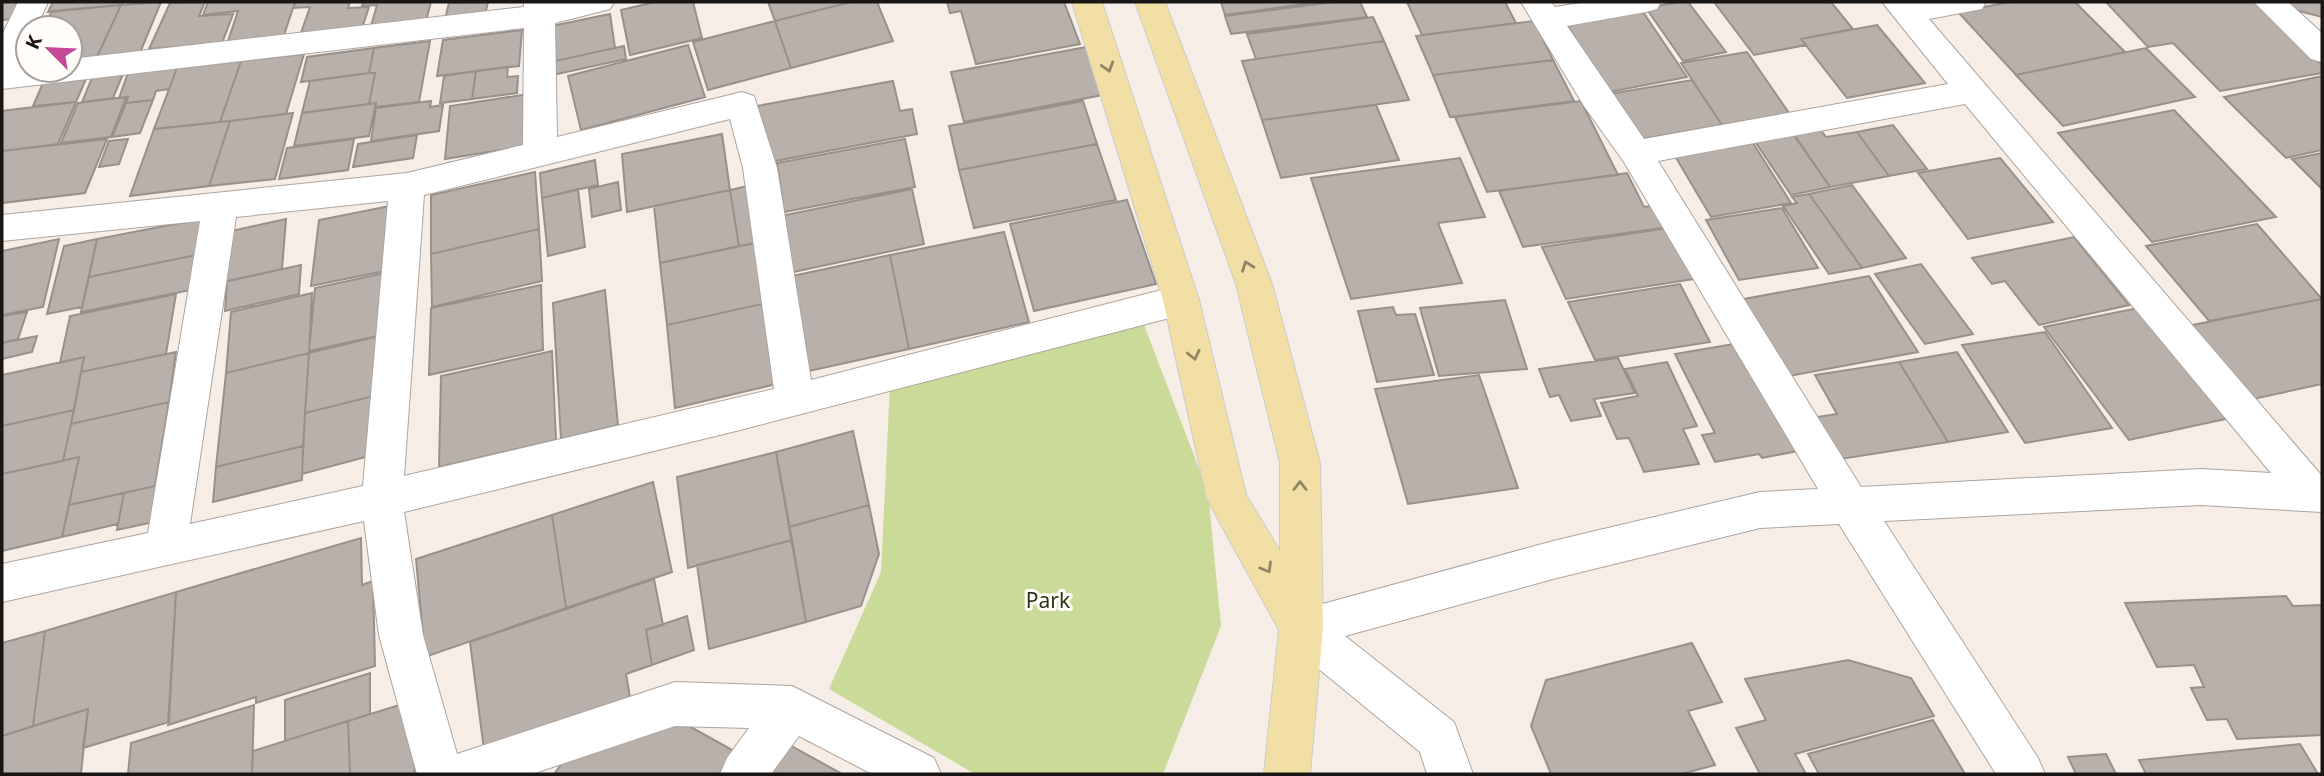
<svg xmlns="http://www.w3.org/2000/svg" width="2324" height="776" viewBox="0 0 2324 776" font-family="'Noto Sans',sans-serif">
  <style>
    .green { fill: #c9da99 }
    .building { fill: #b8b1ab; stroke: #98918b; stroke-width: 2 }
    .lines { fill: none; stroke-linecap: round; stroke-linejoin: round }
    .minor-casing { stroke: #ada5a0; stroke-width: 2 }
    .major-casing { stroke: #cccccb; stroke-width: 2 }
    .minor { fill: #fff; fill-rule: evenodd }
    .major { fill: #f1dfa5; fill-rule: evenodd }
    .oneway { stroke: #908564 }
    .labels { text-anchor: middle; stroke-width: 6; stroke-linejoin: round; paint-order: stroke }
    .park-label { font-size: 21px; fill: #2d3514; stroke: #fffcf9 }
  </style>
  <rect width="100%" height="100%" fill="#f6ede7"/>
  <!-- green -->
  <path class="green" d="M1144,325L1208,492L1221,626L1163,774H975L829,689L881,572L890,385Z"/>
  <!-- building -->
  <path class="building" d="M2,2H25L16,19L2,20Z
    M53,2H123L121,5L48,12Z
    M161,2L139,55L96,59L121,5Z
    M205,2L199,16L233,14L222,43L149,49L170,3Z
    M208,2H295L283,38L227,44L238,11L203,15Z
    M296,2H350L348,8L369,7L362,28L301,33L310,7L293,8Z
    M364,2H431L426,21L371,26L377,5L362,6Z
    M488,2L484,19L444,23L449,3Z
    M655,2H693L702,38L630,55L621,10Z
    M768,2H851L775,21Z
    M851,2H877L893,41L791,68L775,21Z
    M947,2H1064L1080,44L976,64L961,11L950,13Z
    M1221,2H1318L1225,15Z
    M1334,2H1360L1367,17L1231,34L1225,16Z
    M1407,2H1505L1516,23L1422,35Z
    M1679,2H1688L1726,52L1683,61L1646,8Z
    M1714,2H1831L1853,29L1801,39L1806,45L1754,55Z
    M2010,2H2075L2125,52L2016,75L1958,12Z
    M2106,2H2256L2322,65V73L2220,91L2173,43L2148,47Z
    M2275,2H2322V17L2275,5Z
    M121,5L96,59L70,61V28H44L52,11Z
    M1641,9L1687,77L1609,92L1566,23Z
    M610,14L615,48L546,63L542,28Z
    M1373,17L1384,41L1256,59L1247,34Z
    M775,21L791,68L708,90L693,42Z
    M1534,21L1553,60L1433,75L1416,36Z
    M1877,25L1925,83L1847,98L1801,39Z
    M522,30L519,66L437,76L443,40Z
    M430,41L419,102L375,107L376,103L369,104L375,73H369L374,48Z
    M1384,41L1409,100L1262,120L1242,61Z
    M688,45L705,97L581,130L568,76Z
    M624,46L626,59L548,76L546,63Z
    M1092,46L1108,94L964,122L951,72Z
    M374,48L369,73L301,82L307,57Z
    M2146,48L2195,97L2063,126L2016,75Z
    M1747,52L1789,113L1722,125L1681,63Z
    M304,54L286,114L220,122L241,61Z
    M1553,60L1574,101L1450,117L1433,75Z
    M241,61L220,122L154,129L177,68Z
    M508,67L507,77L518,76L517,93L472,99L476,71Z
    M177,68L169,89L156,91L153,100L126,103L128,97L119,98L128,73Z
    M476,71L472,99L440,103L444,76Z
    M369,73H375L369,104L302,113L310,81Z
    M123,74L113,98L82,102L92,78Z
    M2322,76V150L2286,158L2224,97Z
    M86,79L76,102L33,106L43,83Z
    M1692,80L1722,125L1636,140L1609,94Z
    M893,81L900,111L912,109L917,134L765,163L757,106Z
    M529,94L526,146L445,159L450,106Z
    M126,97L111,137L61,143L78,103Z
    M153,100L140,133L112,137L126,103Z
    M431,101L430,107L443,105L439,131L371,141L376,108Z
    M1083,101L1097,144L959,170L949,126Z
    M1581,101L1618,175L1487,192L1455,117Z
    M76,102L58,144L2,151V111Z
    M376,103L369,136L294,146L302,113Z
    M1376,105L1399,160L1281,178L1262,120Z
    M2174,110L2276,217L2152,242L2058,133Z
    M293,113L275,179L209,186L230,121Z
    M230,121L209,186L130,196L154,129Z
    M1893,125L1927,169L1889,176L1857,132Z
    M1820,129L1826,137L1857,132L1889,176L1830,187L1793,134Z
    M1791,130L1830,187L1791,195L1752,137Z
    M722,134L730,190L627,212L622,154Z
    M417,135L413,158L353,167L358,144Z
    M107,139L85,193L2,203V151Z
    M128,139L119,164L99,167L109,141Z
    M354,139L348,170L279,179L287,148Z
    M905,139L915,187L784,212L777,163Z
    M1753,143L1791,203L1711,217L1675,156Z
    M1097,144L1116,200L974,228L959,170Z
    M2322,153V189L2292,159Z
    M1460,158L1485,217L1438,223L1462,283L1351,299L1311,178Z
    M2000,158L2053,222L1968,239L1918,173Z
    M595,160L598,185L542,198L540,173Z
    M535,172L539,229L431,254V195Z
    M1627,173L1644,207L1658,205L1670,227L1523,247L1499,191Z
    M618,182L621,210L592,217L589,189Z
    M756,184L765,241L739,246L730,190Z
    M1852,185L1906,258L1862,268L1809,194Z
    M578,189L585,247L548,256L542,198Z
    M912,189L924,244L784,274L776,217Z
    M730,190L739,246L660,263L654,206Z
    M1809,194L1862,268L1829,274L1783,206L1797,203L1792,197Z
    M1127,200L1156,284L1034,311L1010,224Z
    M390,206L385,271L311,286L319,220Z
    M1782,208L1818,268L1739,280L1706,220Z
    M201,219L196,255L89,277L97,239Z
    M286,219L282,269L216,284L222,233Z
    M2257,224L2322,299L2209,321L2146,246Z
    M1668,228L1694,279L1566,299L1542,247Z
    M539,229L542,281L432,307L431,254Z
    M1004,232L1029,322L909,349L890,255Z
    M2074,237L2129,305L2039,325L2005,281L1992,284L1972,258Z
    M59,239L43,307L2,315V251Z
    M97,239L82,307L47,314L64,246Z
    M765,241L775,301L667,325L660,263Z
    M206,253L201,288L81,312L89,277Z
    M890,255L909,349L795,374L783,278Z
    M1921,264L1973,334L1925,344L1875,274Z
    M301,265L299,294L225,311L227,281Z
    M385,273L382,335L309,351L315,288Z
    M1869,276L1918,352L1778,378L1733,301Z
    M1680,284L1710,342L1595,360L1568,302Z
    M541,285L543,350L429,375L431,308Z
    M605,290L618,425L561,439L553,303Z
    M312,293L309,353L226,373L231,312Z
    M176,294L166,354L81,372L84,357L60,363L70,316Z
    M2322,299V384L2244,401L2183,327Z
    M1505,300L1527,369L1439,376L1420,308Z
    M775,301L789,381L675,408L667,325Z
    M2148,306L2239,416L2129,440L2044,327Z
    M1393,307L1396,315L1415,314L1434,375L1377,382L1358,311Z
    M27,312L18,339L2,343V316Z
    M2045,332L2112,428L2025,443L1962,345Z
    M37,336L32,352L2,359V343Z
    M379,336L378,395L305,413L309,353Z
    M1739,343L1798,451L1762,458L1759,454L1715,462L1702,435L1715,433L1675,354Z
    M552,351L556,440L439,467L441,376Z
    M176,352L169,402L71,424L81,372Z
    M1957,352L2008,432L1948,442L1899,362Z
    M309,353L303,446L216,467L226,373Z
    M84,357L74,410L2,426V375Z
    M1618,358L1635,393L1594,399L1601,416L1571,421L1559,395L1550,397L1539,369Z
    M1667,362L1697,426L1683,429L1699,464L1644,472L1629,438L1617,439L1601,403L1638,396L1625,369Z
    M1899,362L1948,442L1841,459L1817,417L1837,414L1815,375Z
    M1479,375L1518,488L1408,504L1375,389Z
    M378,395L377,454L302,474L305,413Z
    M169,402L155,486L69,505L79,457L63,461L71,424Z
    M74,410L63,461L2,474V426Z
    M853,431L869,505L789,527L776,452Z
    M303,446L302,480L213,502L216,467Z
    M776,452L792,540L688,568L677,477Z
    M79,457L62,537L2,551V474Z
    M653,482L672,572L566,608L552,515Z
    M168,483L163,520L117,530L124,493Z
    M124,493L118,524L62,537L69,505Z
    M869,505L879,554L861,606L806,622L789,527Z
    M552,515L566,608L425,657L416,559Z
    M361,538L362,585L373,581L375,666L256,703V697L168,725L176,592Z
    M792,540L806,622L709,649L697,565Z
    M654,579L663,625L646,630L652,665L626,674L630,697L484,750L470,642Z
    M176,592L169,722L83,748L88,709L33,726L45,631Z
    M2286,596L2293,606L2322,605V735L2237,739L2227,719L2207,720L2191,688L2204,687L2194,665L2157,667L2125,603Z
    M687,616L694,650L652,665L646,630Z
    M45,631L33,726L2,736V643Z
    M1692,643L1722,702L1688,711L1715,765L1681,774H1551L1531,726L1546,680Z
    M1848,660L1911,678L1934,716L1795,754L1806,774H1760L1736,728L1766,720L1745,679Z
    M370,673V714L285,741V700Z
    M412,701L415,774H350L348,721Z
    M254,705L252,774H128L131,743Z
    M88,709L81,773L2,774V736Z
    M678,720L736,752L720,774H554L564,761Z
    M1933,720L1965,774H1819L1808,754Z
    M348,721L350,774H252L253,751Z
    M788,744L842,774H767Z
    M2300,744L2318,774H2146L2139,760Z
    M2106,754L2116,774H2076L2068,757Z"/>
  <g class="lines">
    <defs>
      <path id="minor" d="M18,2H48L36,28H28V46L19,65L28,64V70H70V59L524,7V2H614L610,9L555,23L557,137L742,92L754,96L777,168L811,380L1181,285L1194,290L1199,300L1194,310L1181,315L740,430L404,512L423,635L457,754L675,682L792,686L934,758L941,774H872L799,736L771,774H720L727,758L749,728L675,726L532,774H417L379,635L364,521L2,602V564L148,533L200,221L2,241V215L407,173L523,145L524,28L2,89V35ZM730,119L743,168L774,389L404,476L424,195ZM388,201L363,486L190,524L236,217Z
        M1521,2H1551L1555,7L1587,2H1661L1657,9L1646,12L1567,26L1644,139L1948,84L1882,2H1986L1982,9L1929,19L2322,476V512L2201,505L1884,521L2038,758L2045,774H1996L1839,524L1760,528L1553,579L1345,636L1454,722L1473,774H1427L1420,752L1286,642L1279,628L1286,614L1553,541L1760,492L1818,489L1624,162L1584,106ZM1965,104L2271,473L2201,469L1861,487L1658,161Z
        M2254,2H2288L2322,33V62L2311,59Z"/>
      <path id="major" d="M1072,2H1102L1199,300L1246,495L1280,551V463L1236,284L1135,2H1165L1272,284L1320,463L1323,628L1310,774H1264L1279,630L1207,499L1163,300Z"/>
    </defs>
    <!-- minor casing -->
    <use href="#minor" class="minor-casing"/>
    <!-- major casing -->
    <use href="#major" class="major-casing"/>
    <!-- minor -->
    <use href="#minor" class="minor"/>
    <!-- major -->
    <use href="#major" class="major"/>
  </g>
  <!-- one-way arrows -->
  <defs><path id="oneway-chevron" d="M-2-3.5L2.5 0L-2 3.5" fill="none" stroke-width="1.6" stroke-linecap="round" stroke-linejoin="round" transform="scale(1.75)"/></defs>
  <g class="oneway">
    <use href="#oneway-chevron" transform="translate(1108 67) rotate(73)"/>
    <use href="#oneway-chevron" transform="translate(1247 266) rotate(-110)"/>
    <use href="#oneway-chevron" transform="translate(1194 355) rotate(77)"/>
    <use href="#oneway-chevron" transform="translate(1300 486) rotate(-90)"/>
    <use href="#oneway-chevron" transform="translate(1267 568) rotate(60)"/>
  </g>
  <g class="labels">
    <!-- park labels -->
    <g class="park-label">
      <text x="1048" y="608">Park</text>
    </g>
  </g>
  <!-- border -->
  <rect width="2324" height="776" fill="none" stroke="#191614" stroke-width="7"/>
  <!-- north arrow -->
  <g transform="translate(49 49) rotate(294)"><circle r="33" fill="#fffcf9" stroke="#a3a09d" stroke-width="2"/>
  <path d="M0-5L12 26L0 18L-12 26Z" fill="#c54898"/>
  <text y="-10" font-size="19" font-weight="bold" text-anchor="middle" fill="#191614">K</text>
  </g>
</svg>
